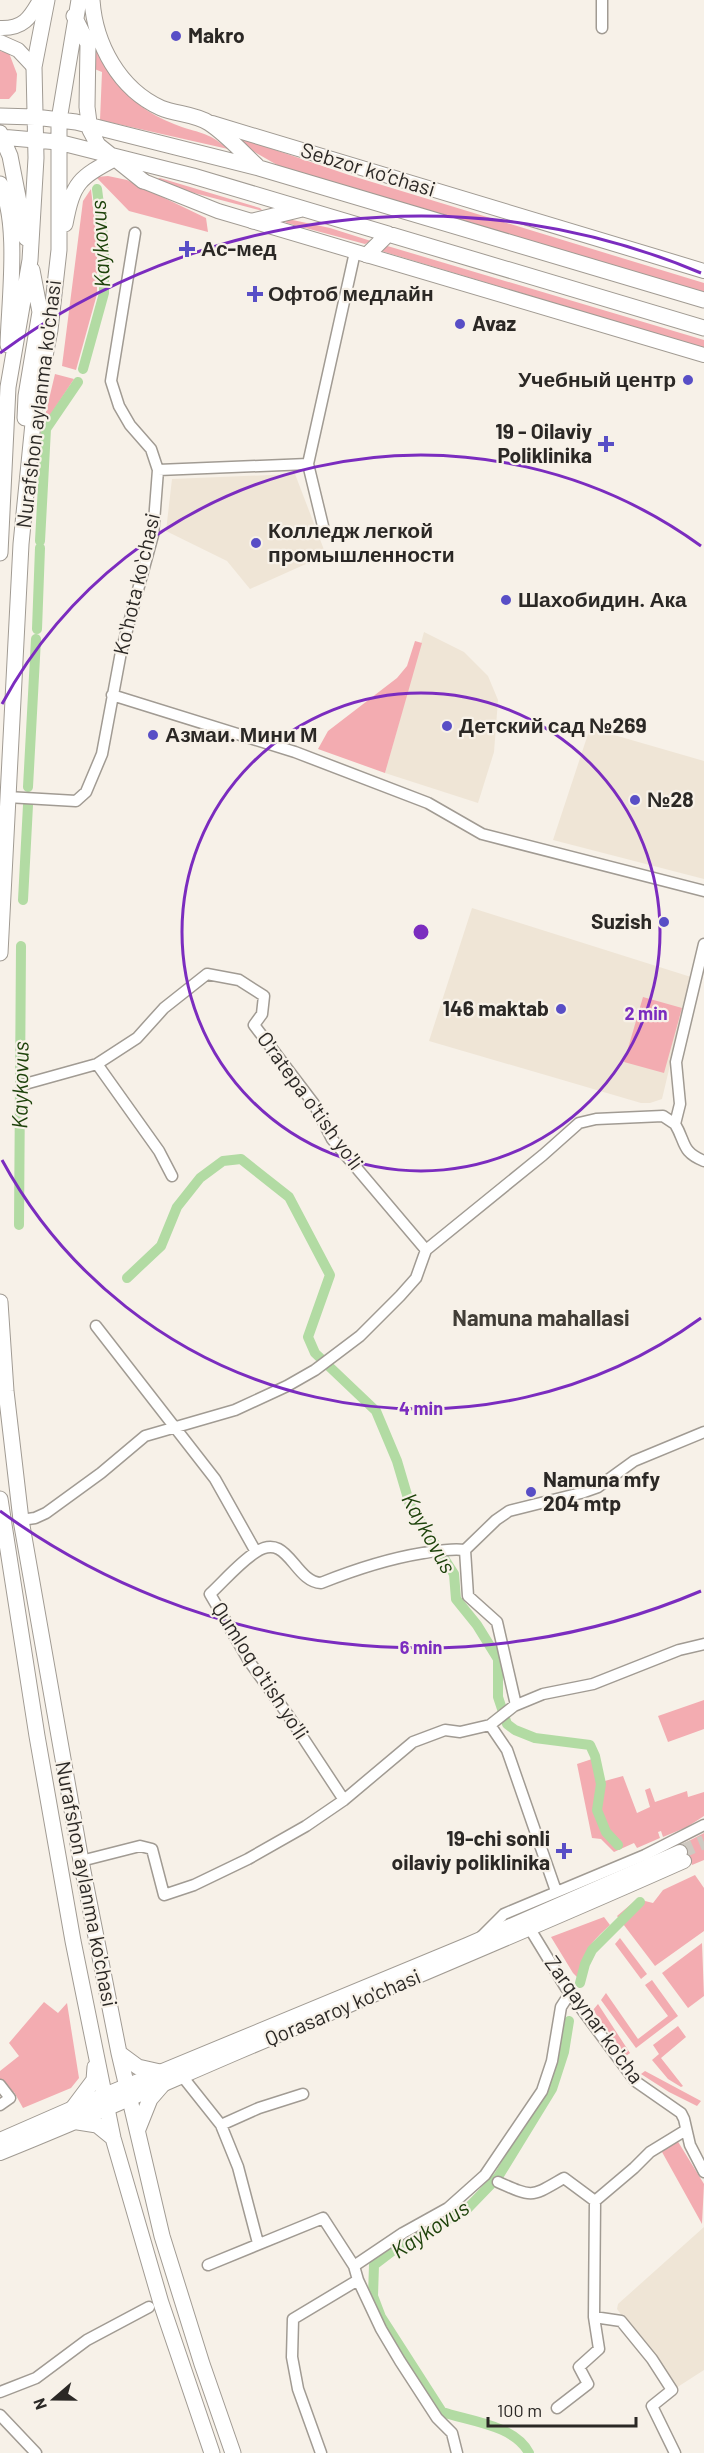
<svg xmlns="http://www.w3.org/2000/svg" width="704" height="2453" viewBox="0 0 704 2453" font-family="Barlow,sans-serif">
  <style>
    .built { fill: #efe5d6 }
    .green { fill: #f3acb1 }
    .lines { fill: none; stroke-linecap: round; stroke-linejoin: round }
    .canal { stroke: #b2dba3; stroke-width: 10 }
    .secondary-tunnel { stroke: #cec9c1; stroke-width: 14; stroke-dasharray: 14 7; stroke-linecap: butt }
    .street-casing { stroke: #a19b93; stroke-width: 13 }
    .secondary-casing { stroke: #a19b93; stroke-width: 16 }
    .primary-casing { stroke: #a19b93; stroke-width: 17 }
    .street { stroke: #fff; stroke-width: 10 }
    .secondary { stroke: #fff; stroke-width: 14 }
    .primary { stroke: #fff; stroke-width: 15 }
    .ring { fill: none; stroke: #7b2cbf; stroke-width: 3 }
    .poi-dot { fill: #584ec6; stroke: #f7f1e8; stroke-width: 2 }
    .labels { text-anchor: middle; stroke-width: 4.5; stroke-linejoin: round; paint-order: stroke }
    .poi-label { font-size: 21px; font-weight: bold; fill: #2b2825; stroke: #f7f1e8; text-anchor: start }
    .street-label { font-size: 21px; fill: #2b2825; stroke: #f7f1e8 }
    .water-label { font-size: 22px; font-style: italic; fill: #1d420a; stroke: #f7f1e8 }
    .neighbourhood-label { font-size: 22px; font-weight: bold; fill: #413d36; stroke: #f7f1e8 }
    .centre { fill: #7b2cbf; stroke: #f7f1e8; stroke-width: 3 }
    .ring-label { font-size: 18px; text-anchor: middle; font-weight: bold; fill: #7b2cbf; stroke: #f7f1e8; stroke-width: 4.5; stroke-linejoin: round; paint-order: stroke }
  </style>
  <rect width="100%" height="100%" fill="#f7f1e8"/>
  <!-- built -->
  <path class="built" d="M295,474L326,555L250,589L227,561L166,531L172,479Z
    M424,632L464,652L488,676L498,700L494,752L478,803L385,773Z
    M590,728L704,761V879L553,840Z
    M472,908L691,977L662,1099L650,1103H641L429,1041Z
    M704,2227V2370L676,2388L617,2309L618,2304Z"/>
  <!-- green -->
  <path class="green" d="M88,16C100,67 123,104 174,124C199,134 206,130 228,149L100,120L102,72L92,68L86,24Z
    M0,51L9,53L17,74L16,91L9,99H0Z
    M234,136L349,175L704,283V293L279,166L232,139Z
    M108,176L127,180L206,218L208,232L129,211L96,177Z
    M160,178L260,208L263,211L179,189L157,179Z
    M91,189L97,243V294L76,370L62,366L83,201Z
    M288,219L330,228L371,241L365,244L287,223L284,221Z
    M384,245L704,340V348L378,250Z
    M55,374L74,379L49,417L45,416Z
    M415,641L422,643L385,773L318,749L328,731L397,678L407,666Z
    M643,997L682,1008L664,1073L624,1062Z
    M704,1700V1729L668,1742L658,1716Z
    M592,1759L601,1782L623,1776L637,1813L650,1807L645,1790L650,1788L655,1802L687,1791L688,1797L704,1792V1816L687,1827L663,1837L661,1831L658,1832L660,1838L637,1848L634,1843L614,1852L601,1839L592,1838L577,1764Z
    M704,1833V1860L692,1865L683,1844Z
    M695,1875L704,1888V1931L655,1966L617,1916L637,1899L653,1903L663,1890Z
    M604,1917L610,1925C592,1941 581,1954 578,1978L573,1973L551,1937Z
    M620,1938L647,1974L641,1979L615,1944Z
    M702,1943L704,1996L688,2008L662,1973Z
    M652,1980L678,2016L636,2048L601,2000L606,1993L638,2039L668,2016L645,1985Z
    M44,2002L58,2013L67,2003L79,2078L71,2088L23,2108L14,2092L10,2094L0,2081V2071L19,2056L9,2043Z
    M598,2004L630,2053L626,2056L593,2010Z
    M678,2026L686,2037L661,2058L683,2086L681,2087L668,2079L652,2060L659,2054L653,2045Z
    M645,2071L701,2101L697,2106L669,2092L641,2074Z
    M677,2140L704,2184L702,2224L662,2152Z"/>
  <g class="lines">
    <!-- canal -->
    <path class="canal" d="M83,369L104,293V244L97,189
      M40,541L46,429L78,382
      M37,629L40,548
      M28,787L36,639
      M23,900L28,805
      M19,1225L21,946
      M127,1278L161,1246L177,1207L200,1178L223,1161L241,1159L289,1197L330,1275L308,1337L315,1353L376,1411L397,1461L410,1505L454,1574L456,1599L477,1625L498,1659V1697L507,1724L515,1730L535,1738L590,1745L595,1756L601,1784L597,1810L606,1832L618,1845
      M580,1983L585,1964L592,1950L640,1902
      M529,2453C515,2425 469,2421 442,2412L381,2317L373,2296L374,2265L391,2252L468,2208L498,2177L552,2089L564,2052L569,2021"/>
    <!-- secondary-tunnel -->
    <path class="secondary-tunnel" d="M680,1852L704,1842"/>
    <defs>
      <path id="street" d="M602,0V28
        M158,470L308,464
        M323,526L308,464L355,252
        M112,695L295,752L428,803L482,834L704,891
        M7,797L76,801L86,792L102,754L121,652L153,535L158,470L151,449L130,425L119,406L111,381L135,233
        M97,1064L159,1151L172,1176
        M25,1084L97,1064L137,1038L164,1008L207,974L239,980L264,996L262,1014L254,1025L314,1104L332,1139L426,1250
        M675,1124L680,1104L676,1062L704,944
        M96,1326L215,1479L256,1552
        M21,1520L35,1518L46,1513L101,1473L145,1436L235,1410L287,1386L315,1370L360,1336L400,1296L416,1278L426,1250L543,1155L579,1123L596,1119L663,1116L675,1124C686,1142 681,1152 704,1161
        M465,1550L468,1596L497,1622L516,1705
        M490,1725L507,1750L556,1891
        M344,1800L288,1715L249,1661L210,1594C224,1581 239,1563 256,1552C288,1531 294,1582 321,1583C356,1569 386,1559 423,1553C437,1551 451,1548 465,1550L496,1520L509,1511L581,1493L598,1487L634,1461L704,1432
        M81,1861L140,1846L152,1849L164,1895L194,1885L248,1859L306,1826L344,1800L413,1742L445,1730L460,1732L490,1725L514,1706L543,1694L593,1684L679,1650L704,1644
        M530,1929L566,1988L635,2081L681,2113L684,2119L690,2145L704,2172
        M481,1937L504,1914L645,1855L704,1825
        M182,2076L221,2125L238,2167L258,2243
        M0,2085L10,2098L0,2105
        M221,2125L259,2108L303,2094
        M498,2182C534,2198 531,2197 564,2178L595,2201
        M208,2265L323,2218L354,2266L358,2280L381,2329L400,2361L437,2418L452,2433L457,2453
        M354,2266L403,2233L448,2208L485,2175L542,2091L552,2061L561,2007L570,1993
        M594,2317L621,2321L652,2359L672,2390L652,2406L675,2453
        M0,2392L36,2378L87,2340L149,2307
        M557,2408L588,2384L579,2367L599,2349L594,2317L595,2201L634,2168L650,2152L686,2130
        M0,2415L36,2453
        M321,2453L298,2389L292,2357L293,2319L358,2280"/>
      <path id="secondary" d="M0,28C23,29 30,18 40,0
        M0,42L18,50L34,67
        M212,123L704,271
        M143,181L218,211L704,355
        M0,2140L73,2108L467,1945L680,1852
        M0,2153C80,2121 159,2086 238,2052C387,1989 536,1927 684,1861"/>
      <path id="primary" d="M92,0C95,44 119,89 161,108C175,114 195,114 209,123C226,134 242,152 257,166
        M74,16L88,44L87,107L90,130L98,145L143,181
        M0,116L35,117L76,122L259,168L704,300
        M0,133L10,156L26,238
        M0,137L58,142L193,176L704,328
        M0,184C20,220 9,302 8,345
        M253,221L302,209
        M65,224C73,182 79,178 116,158
        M367,255L388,234
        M25,418L26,396L40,312L32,270
        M0,553L8,387L30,260L36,158L34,67L47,0
        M0,953L21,544L34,413L50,330L59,250V120L79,0
        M0,1302L6,1391L21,1520L81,1861L119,2053L162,2236L202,2364L233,2453
        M0,1499L37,1736L73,1941L113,2138L161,2303L212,2453
        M119,2053L138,2067L160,2072
        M73,2108L94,2080L95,2067
        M78,2122L97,2125L113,2138
        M138,2129L150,2099L163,2084"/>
    </defs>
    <!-- street casing -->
    <use href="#street" class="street-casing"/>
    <!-- secondary casing -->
    <use href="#secondary" class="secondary-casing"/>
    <!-- primary casing -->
    <use href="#primary" class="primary-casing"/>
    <!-- street -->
    <use href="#street" class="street"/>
    <!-- secondary -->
    <use href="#secondary" class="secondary"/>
    <!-- primary -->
    <use href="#primary" class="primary"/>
  </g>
  <!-- distance rings -->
  <g class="ring">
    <circle cx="421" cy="932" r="239"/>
    <path d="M701 1318A477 477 0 0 1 2 1160M2 704A477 477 0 0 1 701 546"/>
    <path d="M701 1591A716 716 0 0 1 0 1511M0 353A716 716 0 0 1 701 273"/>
  </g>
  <!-- markers -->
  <g class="poi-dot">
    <circle cx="176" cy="36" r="6"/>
    <path d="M184 240h6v6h6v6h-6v6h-6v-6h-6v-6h6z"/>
    <path d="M252 285h6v6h6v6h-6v6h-6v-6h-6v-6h6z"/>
    <circle cx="460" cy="324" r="6"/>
    <circle cx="688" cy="380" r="6"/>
    <path d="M603 435h6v6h6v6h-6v6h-6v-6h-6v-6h6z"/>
    <circle cx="256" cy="543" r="6"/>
    <circle cx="506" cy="600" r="6"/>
    <circle cx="447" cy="726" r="6"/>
    <circle cx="153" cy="735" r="6"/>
    <circle cx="635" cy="800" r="6"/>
    <circle cx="664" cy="922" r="6"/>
    <circle cx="561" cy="1009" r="6"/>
    <circle cx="531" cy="1492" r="6"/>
    <path d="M561 1842h6v6h6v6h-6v6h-6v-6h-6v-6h6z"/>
  </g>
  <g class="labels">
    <!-- poi labels -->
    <g class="poi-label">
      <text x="188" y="43">Makro</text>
      <text x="201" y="256">Ас-мед</text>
      <text x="268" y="301">Офтоб медлайн</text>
      <text x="472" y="331">Avaz</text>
      <text x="676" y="387" text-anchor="end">Учебный центр</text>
      <text x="592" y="439" text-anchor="end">19 - Oilaviy<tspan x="592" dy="24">Poliklinika</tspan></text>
      <text x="268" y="538">Колледж легкой<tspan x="268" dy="24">промышленности</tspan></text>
      <text x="518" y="607">Шахобидин. Ака</text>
      <text x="459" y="733">Детский сад №269</text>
      <text x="165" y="742">Азмаи. Мини М</text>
      <text x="647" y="807">№28</text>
      <text x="652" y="929" text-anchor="end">Suzish</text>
      <text x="549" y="1016" text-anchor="end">146 maktab</text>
      <text x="543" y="1487">Namuna mfy<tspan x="543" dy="24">204 mtp</tspan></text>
      <text x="550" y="1846" text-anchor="end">19-chi sonli<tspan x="550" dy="24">oilaviy poliklinika</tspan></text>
    </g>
    <!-- street labels -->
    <g class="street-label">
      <text transform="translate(368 170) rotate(17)" y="7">Sebzor ko‘chasi</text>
      <text transform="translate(39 404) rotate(-83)" y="7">Nurafshon aylanma ko'chasi</text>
      <text transform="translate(137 584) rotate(-77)" y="7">Koʻhota koʻchasi</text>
      <text transform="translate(310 1101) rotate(54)" y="7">O'ratepa o'tish yo'li</text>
      <text transform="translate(260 1671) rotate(57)" y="7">Qumloq o'tish yo'li</text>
      <text transform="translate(86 1884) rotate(79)" y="7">Nurafshon aylanma ko'chasi</text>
      <text transform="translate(343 2008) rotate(-23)" y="7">Qorasaroy ko'chasi</text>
      <text transform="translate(594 2020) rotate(54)" y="7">Zarqaynar ko'cha</text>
    </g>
    <!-- water labels -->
    <g class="water-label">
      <text transform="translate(100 244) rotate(-93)" y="8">Kaykovus</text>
      <text transform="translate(20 1085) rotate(-89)" y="8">Kaykovus</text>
      <text transform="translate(429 1533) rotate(61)" y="8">Kaykovus</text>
      <text transform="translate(430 2229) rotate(-33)" y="8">Kaykovus</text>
    </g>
    <!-- neighbourhood labels -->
    <g class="neighbourhood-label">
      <text x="541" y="1326">Namuna mahallasi</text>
    </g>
  </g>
  <circle cx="421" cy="932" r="9" class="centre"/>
  <g class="ring-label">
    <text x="646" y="1020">2 min</text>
    <text x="421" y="1415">4 min</text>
    <text x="421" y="1654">6 min</text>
  </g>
  <!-- north arrow -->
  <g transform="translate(54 2399) rotate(250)" stroke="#f7f1e8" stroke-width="4.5" paint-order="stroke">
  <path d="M0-4.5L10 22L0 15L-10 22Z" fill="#2b2825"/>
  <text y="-9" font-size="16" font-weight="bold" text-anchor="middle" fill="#2b2825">N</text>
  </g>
  <!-- scale -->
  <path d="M488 2417v9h148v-9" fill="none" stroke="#2b2825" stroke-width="3"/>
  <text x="497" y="2417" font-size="18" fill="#2b2825" stroke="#f7f1e8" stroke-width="4.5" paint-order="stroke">100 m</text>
</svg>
